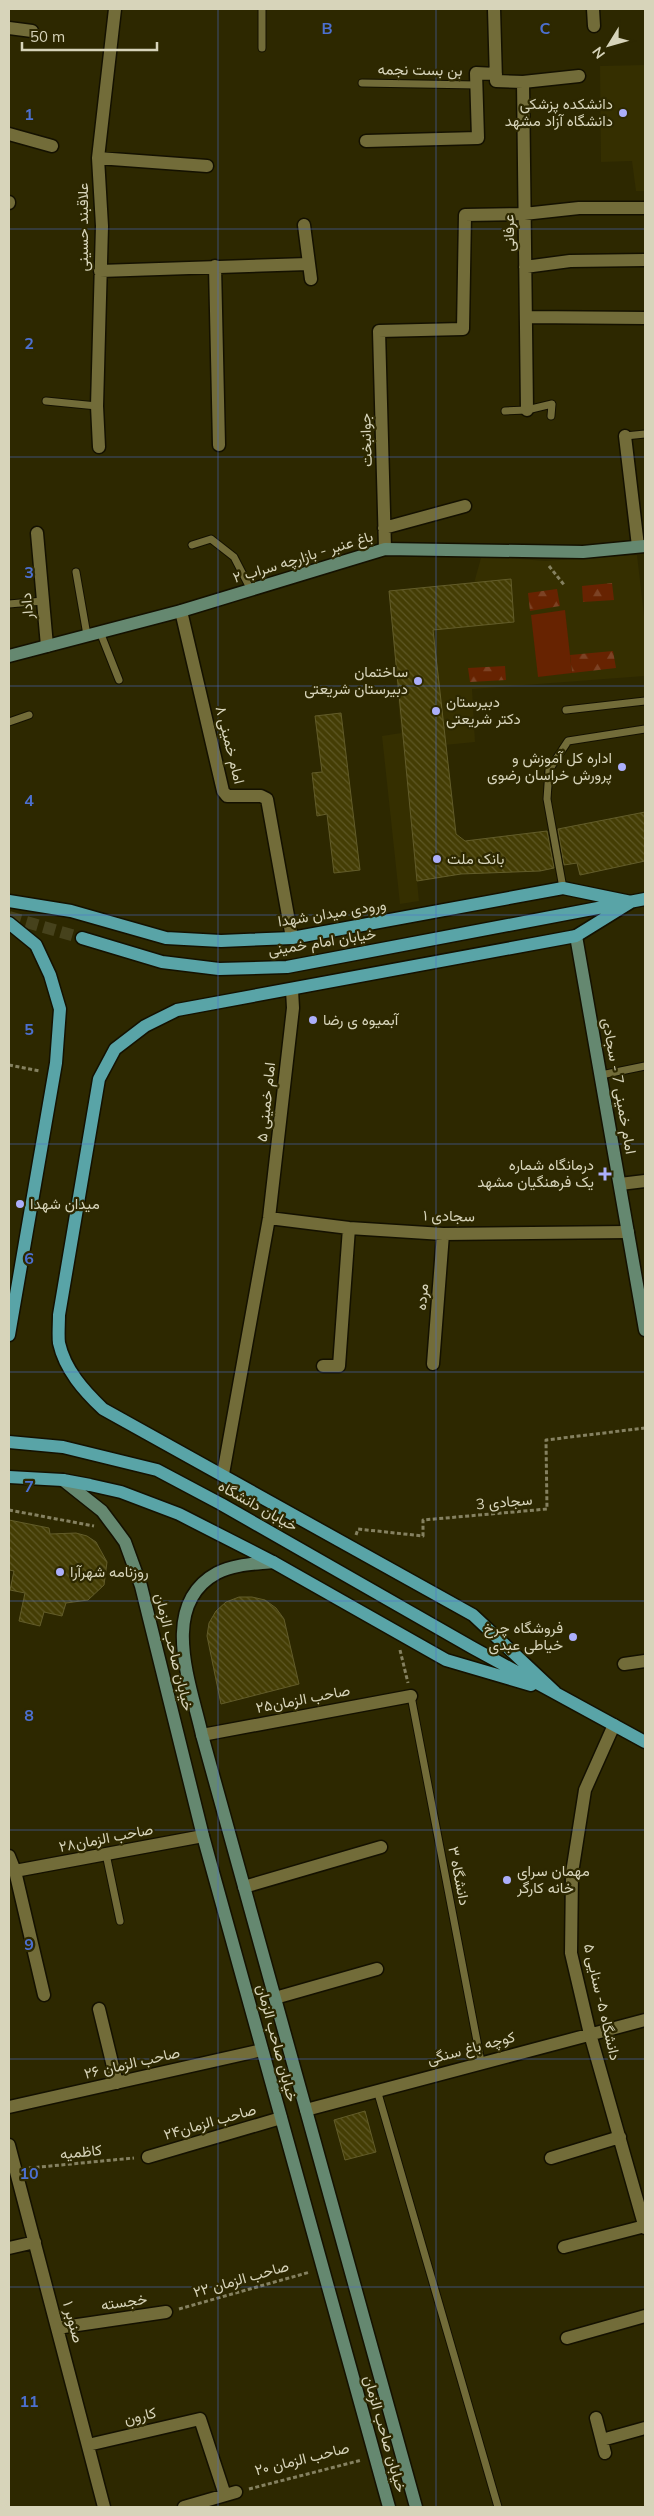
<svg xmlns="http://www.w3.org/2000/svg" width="654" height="2516" viewBox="0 0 654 2516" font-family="Mulish,Vazirmatn,sans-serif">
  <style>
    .built { fill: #352f00 }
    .forest { fill: url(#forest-firs) }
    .pitch { fill: #672301 }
    .building { fill: url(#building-back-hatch); stroke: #625c29 }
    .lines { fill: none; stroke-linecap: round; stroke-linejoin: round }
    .primary-tunnel { stroke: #46421c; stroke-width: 12; stroke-dasharray: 12 6; stroke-linecap: butt }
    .lane-casing { stroke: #141100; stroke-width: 9 }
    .street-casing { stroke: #141100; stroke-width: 15 }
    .secondary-casing { stroke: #141100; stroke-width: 15 }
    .primary-casing { stroke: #141100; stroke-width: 15 }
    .path { stroke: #858160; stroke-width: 3; stroke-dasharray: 4 2.5; stroke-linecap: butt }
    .lane { stroke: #726c39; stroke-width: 7 }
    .street { stroke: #726c39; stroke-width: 12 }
    .secondary { stroke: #658870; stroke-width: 12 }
    .primary { stroke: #59a4a7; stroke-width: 12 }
    .grid { fill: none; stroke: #4c70d0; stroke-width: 1; stroke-opacity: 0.55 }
    .poi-dot { fill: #acaffb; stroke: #2d2800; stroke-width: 2 }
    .labels { text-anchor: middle; stroke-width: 4.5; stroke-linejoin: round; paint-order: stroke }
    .street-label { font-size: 15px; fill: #d7d4ba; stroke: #2d2800 }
    .poi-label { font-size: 15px; fill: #d7d4ba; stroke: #2d2800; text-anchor: start }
    .grid-label { font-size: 16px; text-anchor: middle; font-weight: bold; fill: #4c70d0; stroke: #2d2800; stroke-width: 4.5; stroke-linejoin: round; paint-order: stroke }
  </style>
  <defs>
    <pattern id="forest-firs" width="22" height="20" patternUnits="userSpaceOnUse" patternTransform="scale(1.25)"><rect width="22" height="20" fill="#672301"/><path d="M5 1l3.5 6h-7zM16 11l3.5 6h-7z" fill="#7c4224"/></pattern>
    <pattern id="building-back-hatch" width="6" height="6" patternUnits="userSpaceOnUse" patternTransform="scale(1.25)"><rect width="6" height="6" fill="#443d04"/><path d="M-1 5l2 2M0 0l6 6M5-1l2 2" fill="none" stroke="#5e5826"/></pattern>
  </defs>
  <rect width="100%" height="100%" fill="#2d2800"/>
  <!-- built -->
  <path class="built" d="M645,65V191H636L632,161L601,162L600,66Z
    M637,555L645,624V676L472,689L475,742L404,749L419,901L400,904L382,736L401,733L389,591L474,583L481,558L496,557L545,561Z"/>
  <!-- forest -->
  <path class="forest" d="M612,583L614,600L583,602L582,586Z
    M557,589L560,606L530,611L528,593Z
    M613,651L616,668L572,673L570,655Z
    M505,666L506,680L470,682L468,668Z"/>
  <!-- pitch -->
  <path class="pitch" d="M565,610L572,673L538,677L531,615Z"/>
  <!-- building -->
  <path class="building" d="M511,579L514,622L433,630L456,834L465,841L547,831L554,868L540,871L461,874L417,881L389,591Z
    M341,713L360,870L334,873L327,814L317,816L312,773L322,772L315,716Z
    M645,812V861L580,875L577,863L564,865L558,829Z
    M9,1520L49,1528L50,1534L76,1533L87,1536L96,1542L107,1562L104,1585L88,1600L66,1603L62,1616L44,1612L40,1626L19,1621L25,1593L10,1590L14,1571L9,1570Z
    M239,1597H252L265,1600L276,1608L284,1619L299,1684L221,1704L207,1636L209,1623L216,1611L226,1602Z
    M365,2111L376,2152L345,2160L334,2120Z"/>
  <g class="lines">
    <!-- primary-tunnel -->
    <path class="primary-tunnel" d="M9,917L82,938"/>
    <defs>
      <path id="lane" d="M262,9V48
        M362,83L477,85
        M46,401L97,406
        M505,411L527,410L552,404L551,416
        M625,436L645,434
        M192,545L211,539L234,557L251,590
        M76,572L87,635
        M9,604L43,601
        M100,632L119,680
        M566,710L645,701
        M9,722L29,715
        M563,888L547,799L549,770L568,741L645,729
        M601,1075L645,1066
        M411,1696L481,2062
        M106,1854L120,1921
        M377,2090L498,2507"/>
      <path id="street" d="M494,9L496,81L523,82L527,410
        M593,9L594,26
        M9,28L32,31
        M523,82L579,76
        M9,134L52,146
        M366,141L478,138L476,73L496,74
        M98,158L207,166
        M9,202V203
        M304,225L311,279
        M215,266L219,445
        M525,267L570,261L645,260
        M100,271L308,264
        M526,317L645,318
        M625,436L638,546
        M99,447L97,406L102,226L98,158L115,9
        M384,528L465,506
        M37,533L47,646
        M385,549L379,331L463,329L465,215L524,214L579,208H645
        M181,611L223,791L227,796H261L267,799L292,938
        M620,1184L645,1181
        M269,1218L349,1228L443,1234L628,1232
        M433,1364L443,1234
        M323,1366H339L349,1228
        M223,1474L269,1218L293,1008L292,990
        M624,1664L645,1661
        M614,1725L585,1790L572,1873L571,1953L590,2034L645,2228
        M202,1735L411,1696
        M9,1856L15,1871L44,1995
        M15,1871L203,1836
        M244,1887L381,1847
        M275,1998L377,1969
        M99,2009L117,2083
        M9,2107L262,2050
        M306,2110L645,2020
        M9,2145L104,2507
        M148,2157L281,2118
        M551,2158L620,2137
        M564,2247L645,2226
        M9,2248L35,2242
        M57,2328L166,2312
        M567,2338L645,2316
        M596,2418L605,2453
        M602,2440L645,2428
        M88,2445L200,2419L225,2495
        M184,2507L236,2492"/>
      <path id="secondary" d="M9,656L181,611L385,549L583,552L645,546
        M576,936L645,1330
        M63,1480L102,1511L117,1531L125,1542L141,1586L203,1836L389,2507
        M273,1562C255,1564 234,1564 217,1573C158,1605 191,1685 202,1735L416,2507"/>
      <path id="primary" d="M9,901L71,911L166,938L221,941L292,938L563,888L631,902
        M9,923L36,945L50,975L60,1009L56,1063L9,1335
        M82,938L162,962L219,969L287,967L645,899
        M9,1442L63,1447L157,1470L221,1504L473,1648L645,1742
        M9,1477L63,1480L90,1485L121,1492L179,1514L273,1562L446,1660L531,1685
        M555,1692L473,1615L103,1409C84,1391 65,1370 59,1343C58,1335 59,1324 59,1315L99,1079L115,1049L145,1026L177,1010L576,936L631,902"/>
    </defs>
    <!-- lane casing -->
    <use href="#lane" class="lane-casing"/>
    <!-- street casing -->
    <use href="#street" class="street-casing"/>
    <!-- secondary casing -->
    <use href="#secondary" class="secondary-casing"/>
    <!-- primary casing -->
    <use href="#primary" class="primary-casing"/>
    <!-- path -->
    <path class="path" d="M549,566L565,586
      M9,1065L40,1071
      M9,1510L94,1526
      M356,1535L358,1529L423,1536V1520L547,1509L546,1440L645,1428
      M400,1650L408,1683
      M29,2168L134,2158
      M179,2309L310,2272
      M249,2489L362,2460"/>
    <!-- lane -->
    <use href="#lane" class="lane"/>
    <!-- street -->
    <use href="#street" class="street"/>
    <!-- secondary -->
    <use href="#secondary" class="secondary"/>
    <!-- primary -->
    <use href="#primary" class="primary"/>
  </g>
  <!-- grid -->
  <path class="grid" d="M218,9V2507M436,9V2507M9,229H645M9,457H645M9,686H645M9,915H645M9,1144H645M9,1372H645M9,1601H645M9,1830H645M9,2059H645M9,2287H645"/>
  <!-- markers -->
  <g class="poi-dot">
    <circle cx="623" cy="113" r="5"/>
    <circle cx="418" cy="681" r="5"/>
    <circle cx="436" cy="711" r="5"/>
    <circle cx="622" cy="767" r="5"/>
    <circle cx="437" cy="859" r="5"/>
    <circle cx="313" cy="1020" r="5"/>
    <path d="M602.5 1166.5h5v5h5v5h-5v5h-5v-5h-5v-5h5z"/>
    <circle cx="20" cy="1204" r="5"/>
    <circle cx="60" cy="1572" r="5"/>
    <circle cx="573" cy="1637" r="5"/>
    <circle cx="507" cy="1880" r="5"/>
  </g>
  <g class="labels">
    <!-- street labels -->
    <g class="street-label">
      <text transform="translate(420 70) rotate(1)" y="5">بن بست نجمه</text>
      <text transform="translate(83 227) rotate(-90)" y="5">علاقبند حسینی</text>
      <text transform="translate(509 233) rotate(-91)" y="5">عرفانی</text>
      <text transform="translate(366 440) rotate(-92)" y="5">جوانبخت</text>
      <text transform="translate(303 557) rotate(-17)" y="5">باغ عنبر - بازارچه سراب ۲</text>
      <text transform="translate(27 606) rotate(-95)" y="5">دادار</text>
      <text transform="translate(230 745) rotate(76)" y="5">امام خمینی ۸</text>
      <text transform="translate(332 913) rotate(-9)" y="5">ورودی میدان شهدا</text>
      <text transform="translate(322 942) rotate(-9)" y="5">خیابان امام خمینی</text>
      <text transform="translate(619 1086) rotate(80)" y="5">امام خمینی 7 - سجادی</text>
      <text transform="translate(266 1102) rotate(-84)" y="5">امام خمینی ۵</text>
      <text transform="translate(449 1216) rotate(1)" y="5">سجادی ۱</text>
      <text transform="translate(422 1297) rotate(-85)" y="5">مرده</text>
      <text transform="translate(504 1502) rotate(-5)" y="5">سجادی 3</text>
      <text transform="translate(258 1506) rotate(29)" y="5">خیابان دانشگاه</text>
      <text transform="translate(174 1652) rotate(76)" y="5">خیابان صاحب الزمان</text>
      <text transform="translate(303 1699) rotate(-11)" y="5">صاحب الزمان۲۵</text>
      <text transform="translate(106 1838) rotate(-11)" y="5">صاحب الزمان۲۸</text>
      <text transform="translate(459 1876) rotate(79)" y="5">دانشگاه ۳</text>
      <text transform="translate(602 2002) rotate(77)" y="5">دانشگاه ۵- سنایی ۵</text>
      <text transform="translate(277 2043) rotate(75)" y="5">خیابان صاحب الزمان</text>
      <text transform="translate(471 2048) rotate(-15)" y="5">کوچه باغ سنگی</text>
      <text transform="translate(132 2063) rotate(-13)" y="5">صاحب الزمان ۲۶</text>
      <text transform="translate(210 2122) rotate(-16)" y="5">صاحب الزمان۲۴</text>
      <text transform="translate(81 2152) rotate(-6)" y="5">کاظمیه</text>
      <text transform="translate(241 2279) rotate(-16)" y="5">صاحب الزمان ۲۲</text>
      <text transform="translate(124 2302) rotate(-8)" y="5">خجسته</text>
      <text transform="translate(73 2322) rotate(75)" y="5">صنوبر ۱</text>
      <text transform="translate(140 2416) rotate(-13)" y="5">کارون</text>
      <text transform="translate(385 2434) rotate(74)" y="5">خیابان صاحب الزمان</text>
      <text transform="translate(302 2459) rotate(-14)" y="5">صاحب الزمان ۲۰</text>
    </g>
    <!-- poi labels -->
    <g class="poi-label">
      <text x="613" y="109" text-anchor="end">دانشکده پزشکی<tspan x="613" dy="17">دانشگاه آزاد مشهد</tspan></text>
      <text x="408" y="677" text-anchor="end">ساختمان<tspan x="408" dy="17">دبیرستان شریعتی</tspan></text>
      <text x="446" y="707">دبیرستان<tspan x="446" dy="17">دکتر شریعتی</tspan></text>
      <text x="612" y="763" text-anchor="end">اداره کل آموزش و<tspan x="612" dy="17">پرورش خراسان رضوی</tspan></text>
      <text x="447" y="864">بانک ملت</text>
      <text x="323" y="1025">آبمیوه ی رضا</text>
      <text x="594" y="1170" text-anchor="end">درمانگاه شماره<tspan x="594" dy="17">یک فرهنگیان مشهد</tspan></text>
      <text x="30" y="1209">میدان شهدا</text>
      <text x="70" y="1577">روزنامه شهرآرا</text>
      <text x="563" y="1633" text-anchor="end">فروشگاه چرخ<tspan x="563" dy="17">خیاطی عبدی</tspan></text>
      <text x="517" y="1876">مهمان سرای<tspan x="517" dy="17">خانه کارگر</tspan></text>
    </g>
  </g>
  <g class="grid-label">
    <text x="327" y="34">B</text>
    <text x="545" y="34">C</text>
    <text x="29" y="120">1</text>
    <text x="29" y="349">2</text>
    <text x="29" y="578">3</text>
    <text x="29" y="806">4</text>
    <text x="29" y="1035">5</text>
    <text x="29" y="1264">6</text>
    <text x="29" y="1492">7</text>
    <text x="29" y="1721">8</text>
    <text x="29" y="1950">9</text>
    <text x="29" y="2179">10</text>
    <text x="29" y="2407">11</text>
  </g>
  <!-- border -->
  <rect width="654" height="2516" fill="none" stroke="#d7d4ba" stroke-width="20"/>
  <!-- north arrow -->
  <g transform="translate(609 45) rotate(233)" stroke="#2d2800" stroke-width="4" paint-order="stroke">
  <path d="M0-4L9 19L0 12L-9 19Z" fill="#d7d4ba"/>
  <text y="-8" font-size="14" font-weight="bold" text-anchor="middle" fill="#d7d4ba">N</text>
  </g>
  <!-- scale -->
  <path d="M22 42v8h135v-8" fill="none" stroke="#d7d4ba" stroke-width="2.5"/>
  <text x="30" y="42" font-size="15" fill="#d7d4ba" stroke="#2d2800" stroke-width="4" paint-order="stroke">50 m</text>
</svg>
